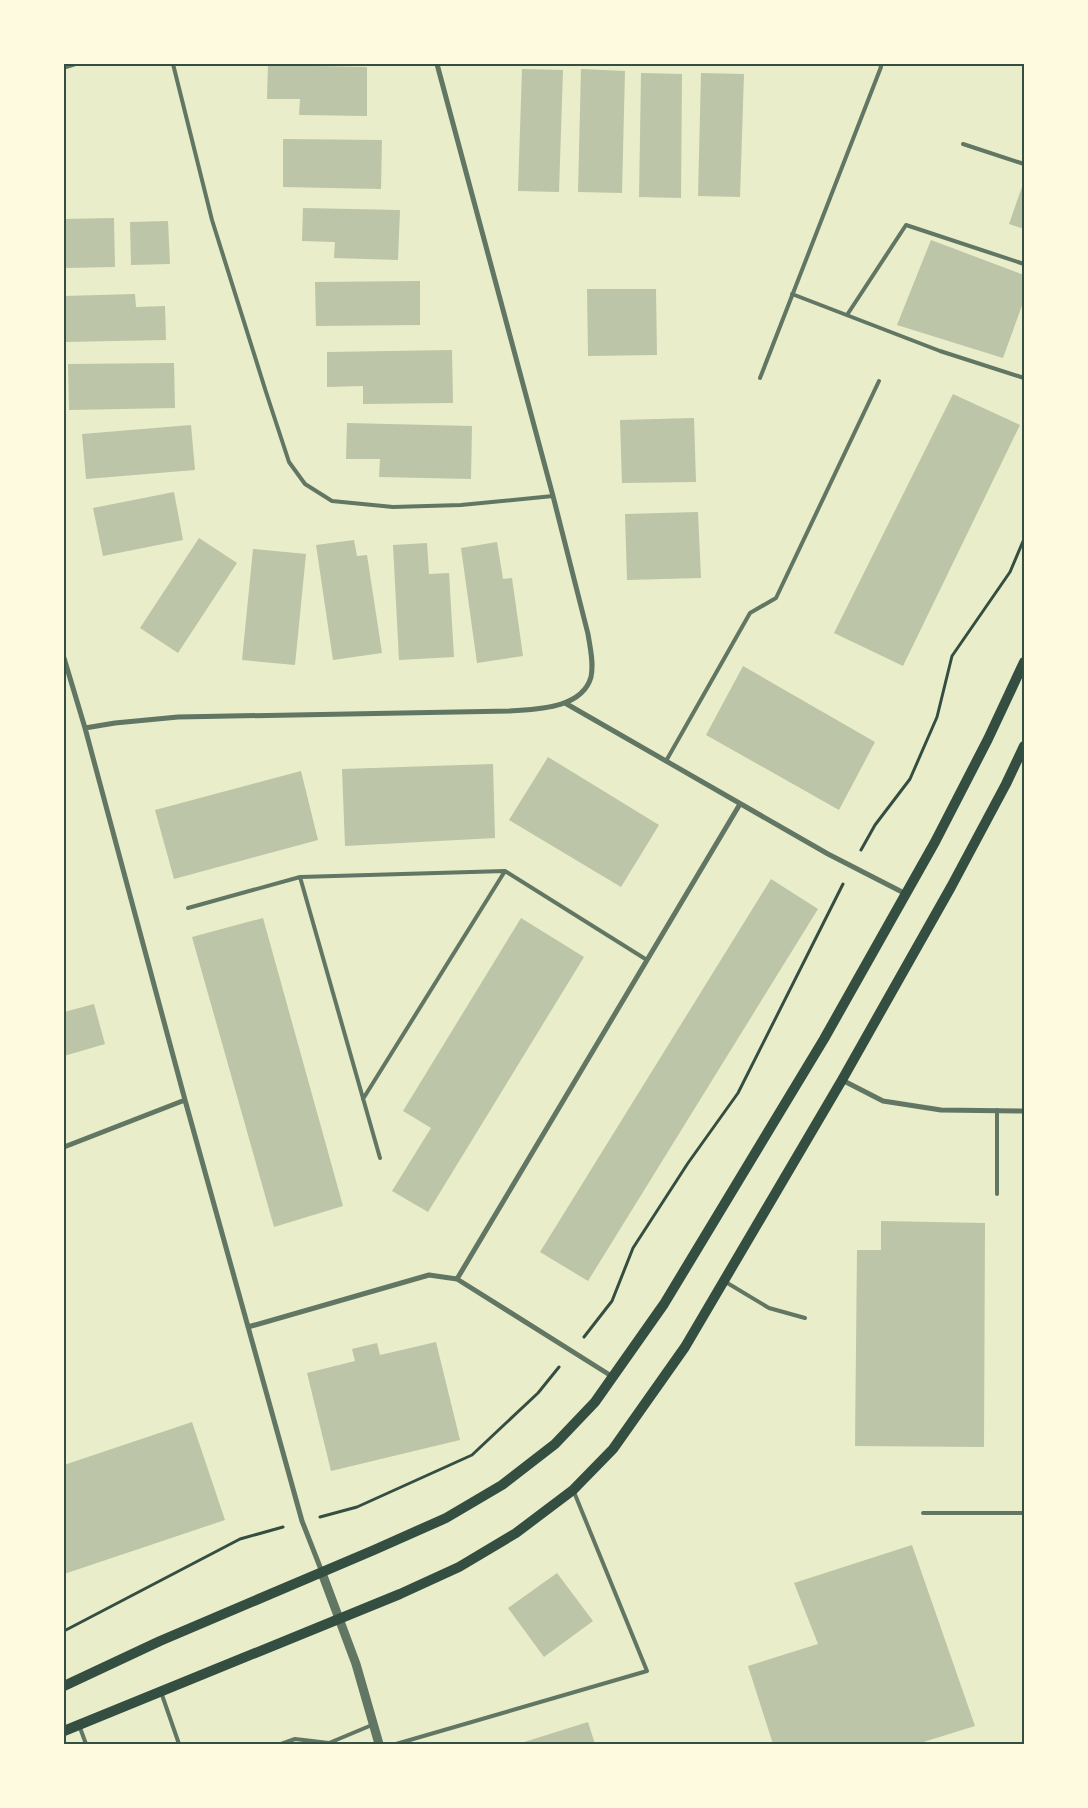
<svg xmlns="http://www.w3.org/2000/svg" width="1088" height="1808" viewBox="0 0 1088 1808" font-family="'Playfair Display',serif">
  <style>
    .building { fill: #bcc5a7 }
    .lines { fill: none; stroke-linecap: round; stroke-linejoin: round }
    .path { stroke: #344e41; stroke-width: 3 }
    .service { stroke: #617663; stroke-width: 4 }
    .minor { stroke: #617663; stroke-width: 5 }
    .tertiary { stroke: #617663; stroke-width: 9 }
    .secondary { stroke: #344e41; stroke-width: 10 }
    .neatline { fill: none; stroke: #344e41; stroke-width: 2 }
  </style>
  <rect width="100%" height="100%" fill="#e9edc9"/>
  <!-- building -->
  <path class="building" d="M268,65L367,67V116L299,115L300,99H267Z
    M522,69L563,70L559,192L518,191Z
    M581,69L625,71L622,193L578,192Z
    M641,73L682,74L681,198L639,197Z
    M701,73L744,74L740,197L698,196Z
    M283,139L382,140L381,189L283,187Z
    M1024,181V229L1009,224Z
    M303,208L400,210L398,260L334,258L335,242L302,241Z
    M114,218L115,267L64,268V219Z
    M168,221L170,264L131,265L130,222Z
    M931,240L1024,275V300L1003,358L897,325Z
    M420,281V325L316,326L315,282Z
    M587,289H656L657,355L588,356Z
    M135,294L136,307L165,306L166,340L64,342V296Z
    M452,350L453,403L363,404V386L327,387V352Z
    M174,363L175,408L69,410L68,364Z
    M953,394L1020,425L903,666L834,633Z
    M694,418L696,482L622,483L620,420Z
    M347,423L472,426L471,479L379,477L380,459H346Z
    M191,425L195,470L86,479L82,434Z
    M174,492L183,540L103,556L93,508Z
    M698,512L701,578L627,580L625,514Z
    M199,538L237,563L178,653L140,628Z
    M354,540L357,556L367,555L382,653L333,660L316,545Z
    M497,542L503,579L512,578L523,656L477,663L461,548Z
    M427,543L429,574L449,573L454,657L399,660L393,545Z
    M253,549L306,554L295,665L242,660Z
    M743,666L875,742L839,810L706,735Z
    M548,757L659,825L621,887L509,820Z
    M493,764L495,838L345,846L342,769Z
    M301,771L318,840L174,879L155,810Z
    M771,879L818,909L588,1281L540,1252Z
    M263,918L343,1206L274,1227L192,937Z
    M521,918L584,957L428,1212L392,1191L431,1128L403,1111Z
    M94,1004L105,1044L64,1056V1012Z
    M881,1221L985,1223L984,1447L855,1446L857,1250H881Z
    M436,1342L460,1440L331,1471L307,1373L355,1361L352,1349L377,1343L380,1355Z
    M192,1422L225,1520L64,1574V1465Z
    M912,1545L975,1726L917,1744H773L748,1666L818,1644L794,1583Z
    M557,1573L593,1621L544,1657L508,1608Z
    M588,1722L595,1744H518Z"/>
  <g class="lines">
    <!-- path -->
    <path class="path" d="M861,850L875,825L910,779L937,717L952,656L1010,572L1024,539
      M584,1337L612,1301L633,1248L688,1163L738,1093L843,884
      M320,1517L357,1507L472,1455L538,1393L559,1367
      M64,1631L240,1539L283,1527"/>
    <!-- service -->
    <path class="service" d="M173,64L212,220L266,392L289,462L305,484L332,501L393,507L461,505L553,496
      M963,144L1024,164
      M792,294L940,351L1024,378
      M847,315L906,225L1024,264
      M760,378L881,67L880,64
      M666,761L750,613L776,598L879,381
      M300,877L380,1158
      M188,908L300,877L505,871
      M363,1099L505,871L647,960
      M997,1194V1110
      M724,1281L769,1308L805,1318
      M923,1513H1024
      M161,1692L179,1744
      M79,1725L86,1744
      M281,1744L295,1739L329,1743L372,1725
      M396,1744L647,1671L574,1492"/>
    <!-- minor -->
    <path class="minor" d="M64,67L74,64
      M64,658L85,728L185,1100L302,1521L322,1572
      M565,703L828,854L906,894
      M85,728L115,723L178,717L510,711C536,709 582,709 591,677C594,663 590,647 588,634L553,496L437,64
      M842,1080L883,1101L941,1110L1024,1111
      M64,1147L185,1100
      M457,1279L740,804
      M248,1327L429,1275L457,1279L613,1377"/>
    <!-- tertiary -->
    <path class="tertiary" d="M322,1573L356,1664L379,1744"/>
    <!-- secondary -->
    <path class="secondary" d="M64,1686L160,1641L374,1550L446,1518L502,1485L555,1444L595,1402L664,1304L824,1039L935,842L988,739L1024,662
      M64,1731L400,1594L459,1567L516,1533L573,1490L613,1449L685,1347L842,1080L951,887L1006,784L1024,746"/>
  </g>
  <!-- border -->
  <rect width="1088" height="1808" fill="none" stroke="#fefae0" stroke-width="130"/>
  <rect x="65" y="65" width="958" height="1678" class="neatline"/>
</svg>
